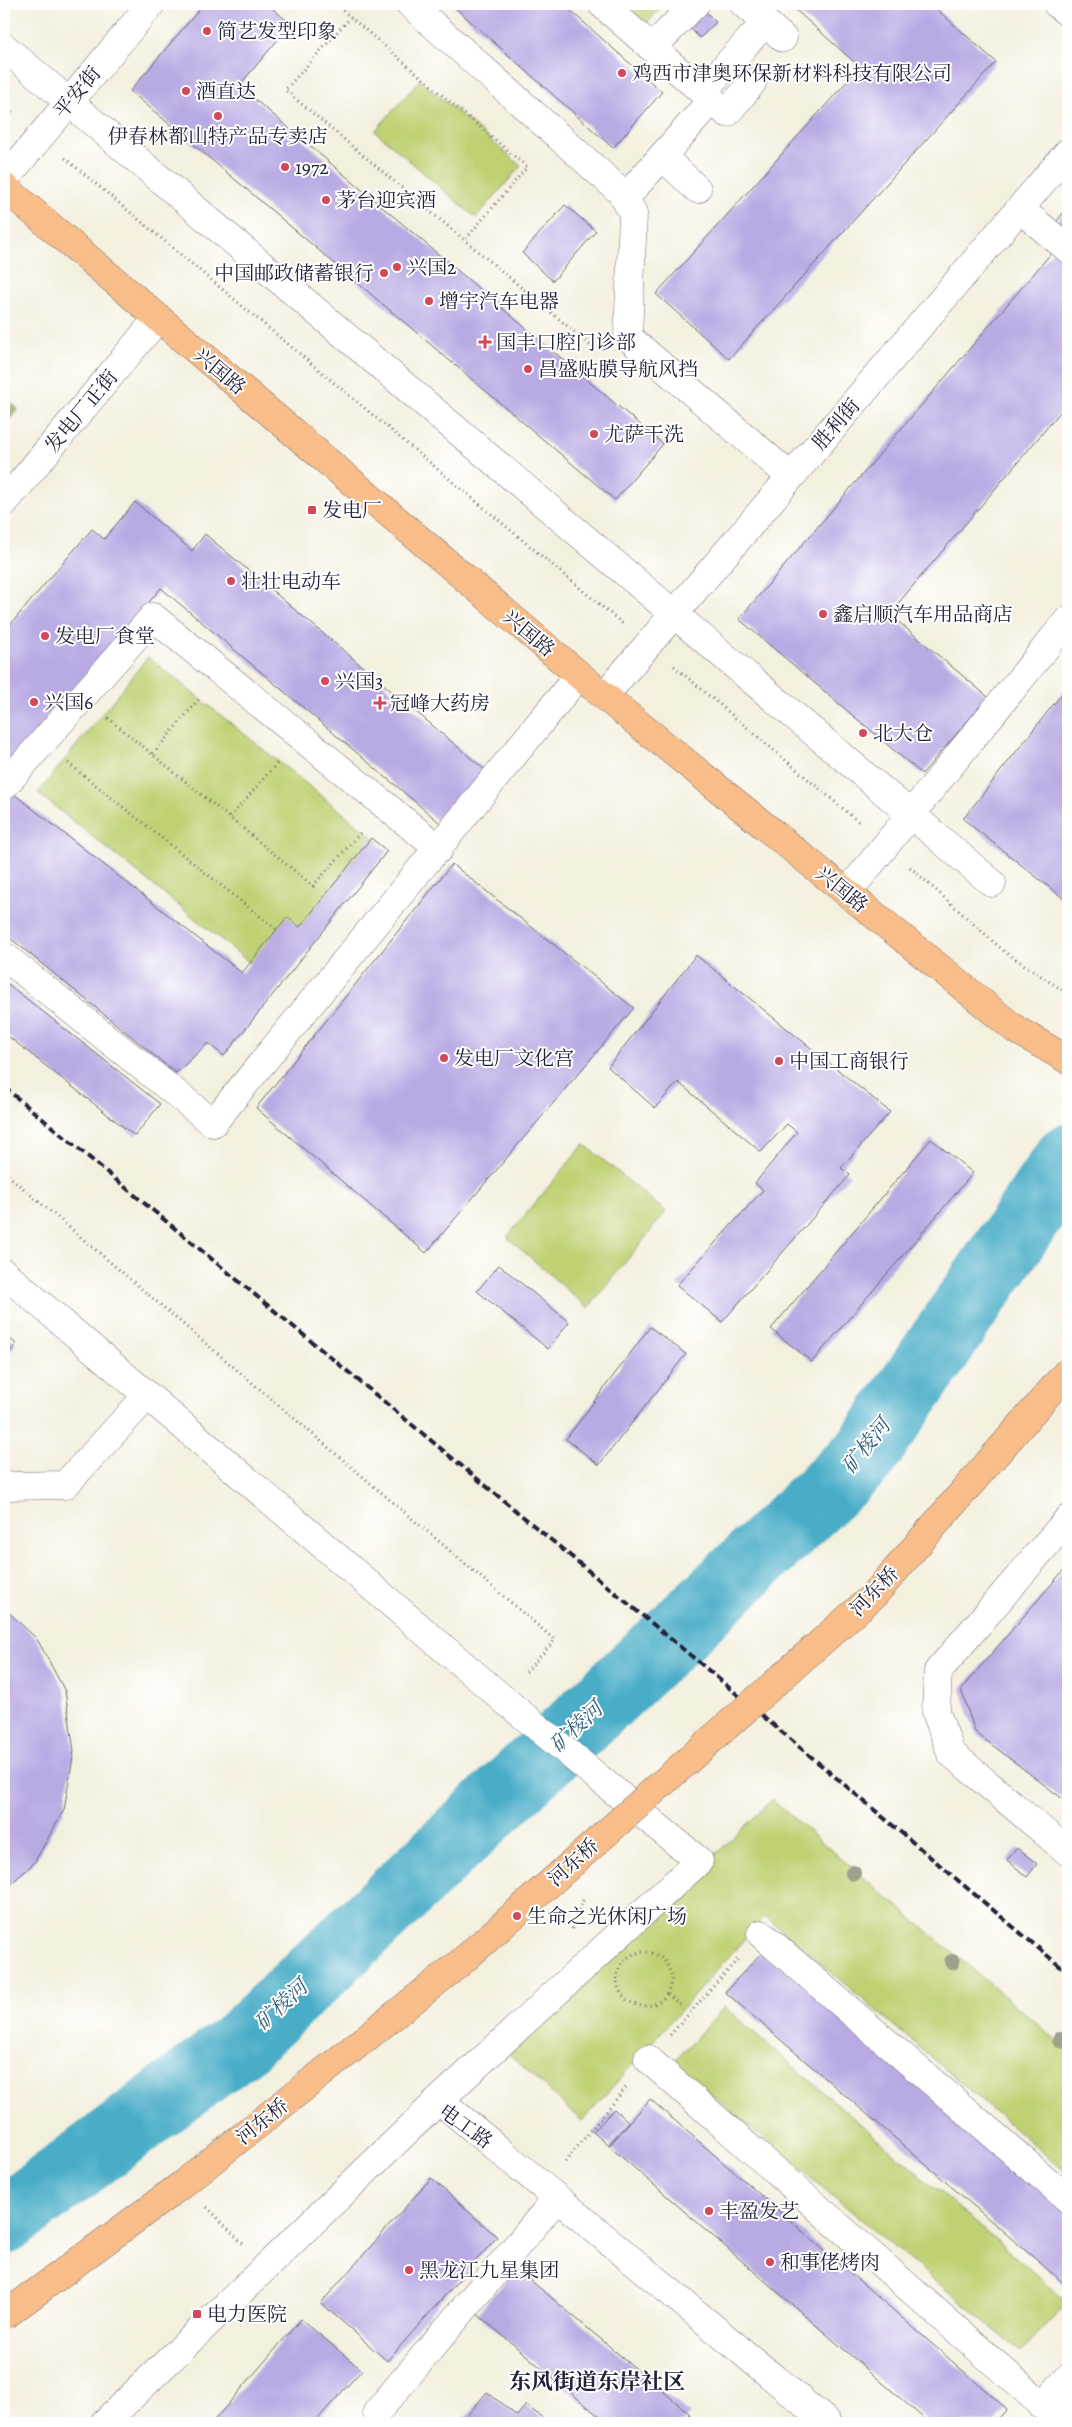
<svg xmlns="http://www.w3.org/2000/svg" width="1072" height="2427" viewBox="0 0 1072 2427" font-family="Alegreya,'Noto Serif SC',serif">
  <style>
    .green { fill: #c0d173; stroke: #717a57 }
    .forest { fill: #98b365; stroke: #5d6a50 }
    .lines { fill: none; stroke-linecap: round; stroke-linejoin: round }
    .river { stroke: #48adc8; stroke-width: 68 }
    .building { fill: #baaae4 }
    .minor-casing { stroke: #6c6a74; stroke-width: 29 }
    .major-casing { stroke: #6c6a74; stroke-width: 29 }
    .path { stroke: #6c6a74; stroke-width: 3; stroke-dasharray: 1 4; stroke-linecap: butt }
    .minor { stroke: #fff; stroke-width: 28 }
    .major { stroke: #f8bd88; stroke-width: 28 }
    .rail { stroke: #22223b; stroke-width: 4; stroke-dasharray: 8 4; stroke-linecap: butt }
    .major-bridge-casing { stroke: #6c6a74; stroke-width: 29; stroke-linecap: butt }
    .major-bridge { stroke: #f8bd88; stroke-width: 28 }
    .tree { fill: #9fa08f }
    .poi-dot { fill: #d1495b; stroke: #fff; stroke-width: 2 }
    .labels { text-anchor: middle; stroke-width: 4; stroke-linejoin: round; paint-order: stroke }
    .poi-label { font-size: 20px; fill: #22223b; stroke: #fff; text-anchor: start }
    .street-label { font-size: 20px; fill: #22223b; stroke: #fff }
    .water-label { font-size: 21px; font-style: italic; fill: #33617a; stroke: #fff }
    .quarter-label { font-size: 22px; font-weight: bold; fill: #22223b; stroke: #fff }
  </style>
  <rect width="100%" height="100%" fill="#fff"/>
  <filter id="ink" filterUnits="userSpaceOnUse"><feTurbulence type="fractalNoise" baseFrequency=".02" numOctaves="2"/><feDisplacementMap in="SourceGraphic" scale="10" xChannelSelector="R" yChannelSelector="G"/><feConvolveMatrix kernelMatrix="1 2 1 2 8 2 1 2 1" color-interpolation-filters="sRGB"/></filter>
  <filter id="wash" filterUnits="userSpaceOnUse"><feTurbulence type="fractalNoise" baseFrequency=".0096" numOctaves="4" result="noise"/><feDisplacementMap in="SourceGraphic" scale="20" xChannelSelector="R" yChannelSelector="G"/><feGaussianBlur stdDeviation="1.12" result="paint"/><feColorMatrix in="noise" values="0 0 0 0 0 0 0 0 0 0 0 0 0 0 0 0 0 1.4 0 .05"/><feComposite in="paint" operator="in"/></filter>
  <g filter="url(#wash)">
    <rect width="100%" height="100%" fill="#f4f0de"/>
    <!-- green -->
    <path class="green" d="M616,4H664L644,27Z
      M420,80L521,166L476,218L375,131Z
      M148,657L379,842L269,978L38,793Z
      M584,1144L666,1212L588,1308L507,1237Z
      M772,1800L1068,2050V2174L765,1916L582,2121L509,2054Z
      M724,2007L1068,2302L1021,2352L673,2063Z"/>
    <!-- forest -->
    <path class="forest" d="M5,398L18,409L4,426V400Z"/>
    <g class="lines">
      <!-- river -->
      <path class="river" d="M4,2221L240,2044L865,1455L1068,1158"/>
    </g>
    <g id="blocks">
      <!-- building -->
      <path class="building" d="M204,4H267L291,24L239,86L663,444L615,500L130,91Z
        M451,4H563L662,92L613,148Z
        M789,4H931L996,62L729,359L656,294L860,67Z
        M701,7L716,22L700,38L685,23Z
        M565,205L596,231L553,281L522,253Z
        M1068,207V233L1056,222Z
        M1053,251L1068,264V403L889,614L988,697L922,774L739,619Z
        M135,502L192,551L205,534L490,774L445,827L161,588L4,773V632L92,529L104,539Z
        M1068,686V902L963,819Z
        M5,787L242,973L287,917L300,927L371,838L387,851L224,1056L208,1043L176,1073L4,933Z
        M452,864L634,1008L426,1253L256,1108Z
        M696,955L890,1112L841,1168L850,1175L722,1322L677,1285L763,1190L755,1183L797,1132L787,1124L761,1152L678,1082L655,1108L608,1067Z
        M4,981L160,1104L135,1136L4,1033Z
        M931,1139L973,1173L812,1362L771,1329Z
        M499,1265L569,1322L548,1349L477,1291Z
        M650,1327L686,1354L599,1465L566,1439Z
        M4,1334L16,1344L4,1360Z
        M1068,1565V1803L975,1732L961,1689Z
        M4,1608L37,1639L65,1691L74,1751L64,1810L34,1863L4,1890Z
        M1017,1848L1037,1864L1027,1877L1007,1860Z
        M764,1950L1068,2212V2287L725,1992Z
        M650,2099L1007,2409L995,2423H929L609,2146Z
        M614,2109L629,2122L608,2145L593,2132Z
        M431,2178L497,2237L387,2361L321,2303Z
        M516,2268L690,2414L682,2423H607L477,2314Z
        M301,2319L362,2370L314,2423H212Z
        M487,2392L517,2416L526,2405L549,2423H461Z"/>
    </g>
  </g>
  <g filter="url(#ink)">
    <use href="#blocks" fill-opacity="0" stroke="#6c6a74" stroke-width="1"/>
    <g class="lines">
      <defs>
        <path id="minor" d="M410,4L621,192L633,213L628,337L791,477
          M602,4L652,48L695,4
          M744,4L783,38
          M1057,4L1068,13
          M4,47L992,883
          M702,92L765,23
          M712,100L727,113L752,83
          M662,156L697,189
          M4,180L151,4
          M625,198L712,100L652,48
          M1020,209L1068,249
          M4,503L158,318
          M604,696L1068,152
          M4,786L153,617L439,849
          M847,893L1068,620
          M4,956L213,1123L579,675
          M4,1273L502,1698L699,1861L439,2100L104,2423
          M4,1486L65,1485L147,1396
          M1068,1519L938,1671L936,1712L951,1753L1068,1852
          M761,1934L1068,2199
          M648,2059L1063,2423
          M439,2100L828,2423
          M1042,2406L1068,2378
          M377,2412L557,2198"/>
        <path id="major" d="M4,187L604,696L1015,1029L1068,1060"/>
      </defs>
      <!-- minor casing -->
      <use href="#minor" class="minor-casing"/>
      <!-- major casing -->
      <use href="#major" class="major-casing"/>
      <!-- path -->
      <path class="path" d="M335,4L527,167L465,240
        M351,17L285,90L596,350
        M4,106L15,116
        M65,158L623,624
        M674,666L860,823
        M108,718L313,886L362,831
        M153,754L199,699
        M68,763L277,930
        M230,817L279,761
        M910,867L1005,952L1068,994
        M4,1172L555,1640L524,1674
        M572,1929L583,1900
        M617 1979a27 27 0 1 1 54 0a27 27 0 1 1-54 0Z
        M668,1994L680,2005
        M670,2035L738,1959
        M565,2162L628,2085
        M207,2207L243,2244"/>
      <!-- minor -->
      <use href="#minor" class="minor"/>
      <!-- major -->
      <use href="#major" class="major"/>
      <!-- rail -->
      <path class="rail" d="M4,1087L701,1664L1068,1973"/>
      <defs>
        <path id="major-bridge" d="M4,2316L184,2183L460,1963L873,1596L1068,1371"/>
      </defs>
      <!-- major-bridge casing -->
      <use href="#major-bridge" class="major-bridge-casing"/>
      <!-- major-bridge -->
      <use href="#major-bridge" class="major-bridge"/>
    </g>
    <!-- trees -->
    <g class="tree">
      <circle cx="853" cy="1873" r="8"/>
      <circle cx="952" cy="1962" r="8"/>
      <circle cx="1060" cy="2040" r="8"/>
    </g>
  </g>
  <!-- markers -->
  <g class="poi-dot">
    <circle cx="207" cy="31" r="5"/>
    <circle cx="622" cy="73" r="5"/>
    <circle cx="186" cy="91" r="5"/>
    <circle cx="218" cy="116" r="5"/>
    <circle cx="285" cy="167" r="5"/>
    <circle cx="326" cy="200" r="5"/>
    <circle cx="397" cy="267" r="5"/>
    <circle cx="384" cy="273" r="5"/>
    <circle cx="429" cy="301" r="5"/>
    <path d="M482.5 334.5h5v5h5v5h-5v5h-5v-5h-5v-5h5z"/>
    <circle cx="528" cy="369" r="5"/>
    <circle cx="594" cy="434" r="5"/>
    <rect x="307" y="505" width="10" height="10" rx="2.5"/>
    <circle cx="231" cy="581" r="5"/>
    <circle cx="823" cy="614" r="5"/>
    <circle cx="45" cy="636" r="5"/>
    <circle cx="325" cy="681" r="5"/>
    <circle cx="34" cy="702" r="5"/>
    <path d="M377.5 695.5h5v5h5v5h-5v5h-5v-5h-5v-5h5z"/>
    <circle cx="863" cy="733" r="5"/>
    <circle cx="444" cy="1058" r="5"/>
    <circle cx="779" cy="1061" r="5"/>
    <circle cx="517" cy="1916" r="5"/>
    <circle cx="709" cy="2211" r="5"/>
    <circle cx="770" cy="2262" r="5"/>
    <circle cx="409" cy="2270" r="5"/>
    <rect x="192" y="2309" width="10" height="10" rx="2.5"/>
  </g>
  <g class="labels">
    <!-- poi labels -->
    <g class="poi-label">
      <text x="217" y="38">简艺发型印象</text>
      <text x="632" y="80">鸡西市津奥环保新材料科技有限公司</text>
      <text x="196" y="98">酒直达</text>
      <text x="218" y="143" text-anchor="middle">伊春林都山特产品专卖店</text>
      <text x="295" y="174">1972</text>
      <text x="336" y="207">茅台迎宾酒</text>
      <text x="407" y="274">兴国2</text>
      <text x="374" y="280" text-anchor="end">中国邮政储蓄银行</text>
      <text x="439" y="308">增宇汽车电器</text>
      <text x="496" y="349">国丰口腔门诊部</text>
      <text x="538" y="376">昌盛贴膜导航风挡</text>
      <text x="604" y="441">尤萨干洗</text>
      <text x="322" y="517">发电厂</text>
      <text x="241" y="588">壮壮电动车</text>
      <text x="833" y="621">鑫启顺汽车用品商店</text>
      <text x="55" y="643">发电厂食堂</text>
      <text x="335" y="688">兴国3</text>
      <text x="44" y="709">兴国6</text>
      <text x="390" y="710">冠峰大药房</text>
      <text x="873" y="740">北大仓</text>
      <text x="454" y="1065">发电厂文化宫</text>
      <text x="789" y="1068">中国工商银行</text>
      <text x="527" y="1923">生命之光休闲广场</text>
      <text x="719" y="2218">丰盈发艺</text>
      <text x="780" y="2269">和事佬烤肉</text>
      <text x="419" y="2277">黑龙江九星集团</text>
      <text x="207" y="2321">电力医院</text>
    </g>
    <!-- street labels -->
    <g class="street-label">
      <text transform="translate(77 92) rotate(-50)" y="7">平安街</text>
      <text transform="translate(220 371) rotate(40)" y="7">兴国路</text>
      <text transform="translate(81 411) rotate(-50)" y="7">发电厂正街</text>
      <text transform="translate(836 424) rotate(-49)" y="7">胜利街</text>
      <text transform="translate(529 633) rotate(40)" y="7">兴国路</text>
      <text transform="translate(842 889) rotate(39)" y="7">兴国路</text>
      <text transform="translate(874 1591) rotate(-46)" y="7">河东桥</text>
      <text transform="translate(573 1862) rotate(-42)" y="7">河东桥</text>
      <text transform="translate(262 2121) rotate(-39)" y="7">河东桥</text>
      <text transform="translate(466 2126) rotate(36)" y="7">电工路</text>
    </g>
    <!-- water labels -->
    <g class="water-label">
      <text transform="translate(866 1446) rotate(-51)" y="7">矿棱河</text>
      <text transform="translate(576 1727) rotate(-43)" y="7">矿棱河</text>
      <text transform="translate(281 2005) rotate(-43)" y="7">矿棱河</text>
    </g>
    <!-- quarter labels -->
    <g class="quarter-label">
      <text x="597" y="2389">东风街道东岸社区</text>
    </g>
  </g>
  <!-- margin -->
  <rect width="1072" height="2427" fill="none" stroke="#fff" stroke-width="20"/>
</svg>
